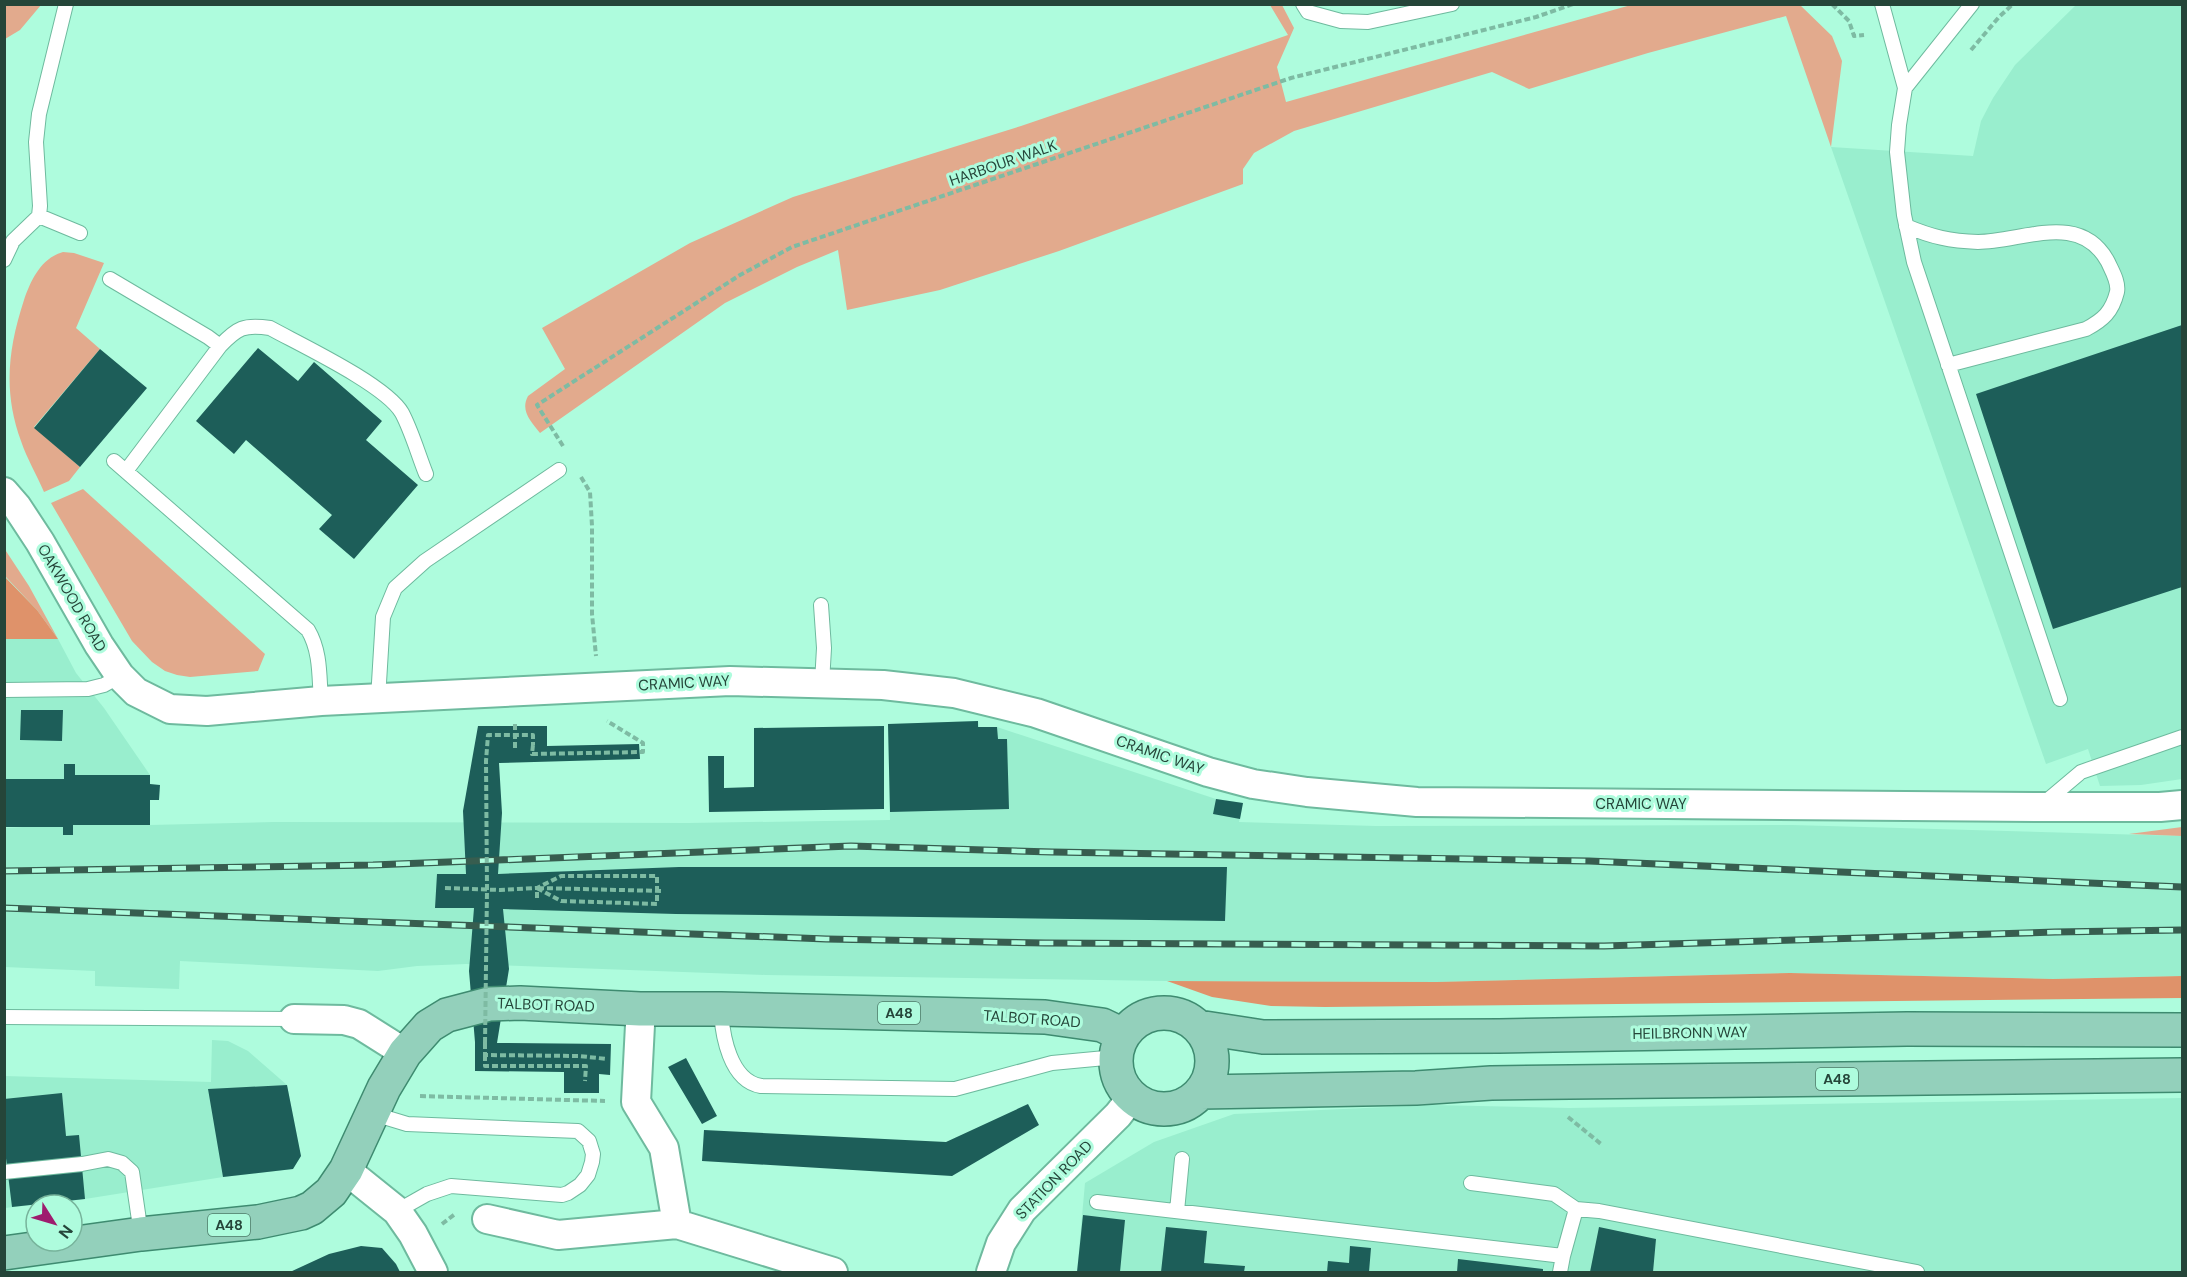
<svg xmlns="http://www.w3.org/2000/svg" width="2187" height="1277" viewBox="0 0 2187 1277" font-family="'DM Sans',sans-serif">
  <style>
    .built { fill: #99eece }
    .green { fill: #e2aa8d }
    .forest { fill: #df926a }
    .building { fill: #1d5e59 }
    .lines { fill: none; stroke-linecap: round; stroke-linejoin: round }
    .lane-casing { stroke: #6eba9e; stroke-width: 16 }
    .street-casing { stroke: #6eba9e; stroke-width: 32 }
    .primary-casing { stroke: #3e8b70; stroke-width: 36 }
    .path { stroke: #7ebba3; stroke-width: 4; stroke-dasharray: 6 3; stroke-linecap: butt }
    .lane { stroke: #fff; stroke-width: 14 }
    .street { stroke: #fff; stroke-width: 28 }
    .primary { stroke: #93d0bb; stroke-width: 33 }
    .rail-casing { stroke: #375d4f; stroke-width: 7 }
    .rail { stroke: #aefcdd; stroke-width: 4.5; stroke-dasharray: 14; stroke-linecap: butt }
    .path-bridge { stroke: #7ebba3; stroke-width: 4; stroke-dasharray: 6 3; stroke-linecap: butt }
    .labels { text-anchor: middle; stroke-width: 6; stroke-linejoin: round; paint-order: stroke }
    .shield { fill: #aefcdd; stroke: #4e7c6a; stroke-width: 1.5 }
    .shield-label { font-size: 14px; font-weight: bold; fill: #254539 }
    .street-label { font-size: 15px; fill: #254539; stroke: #aefcdd }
  </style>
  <rect width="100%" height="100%" fill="#aefcdd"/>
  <!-- built -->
  <path class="built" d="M2076,5H2182V779L2141,785L2100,786L2088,749L2046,764L1831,147L1973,156L1981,121L1993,98L2015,65Z
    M5,639H58L76,673L104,708L150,775V825L274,822L688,823L890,820L888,724L978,721L979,727H997L1216,799L1243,803L1239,822L1376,826L1792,825L2182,836V976L2053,979L1790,973L1437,982L1167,981L766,975L466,964L417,966L378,971L180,961L179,989L95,986V971L5,967V828L23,827H5Z
    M212,1040L228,1041L248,1051L287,1085L301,1156L293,1169L223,1177L85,1199L5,1208V1076L211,1082Z
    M2182,1098V1272H1077L1085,1183L1154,1142L1234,1114L1433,1105L1569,1108Z"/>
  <!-- green -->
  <path class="green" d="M4,5L5,4L41,5L20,30L5,39Z
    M1270,5H1282L1294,28L1277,67L1286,102L1631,5H1800L1832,36L1842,61L1831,147L1786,16L1648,53L1529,89L1492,72L1294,131L1254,153L1243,169V184L1059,251L940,290L847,310L838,250L797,267L725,303L540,433C531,421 520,411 528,396L565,369L542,328L690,243L793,197L1021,126L1288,35Z
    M63,252L74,253L104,263L76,328L100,349L34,427L80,467L69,481L44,492C37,475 27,459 21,441C3,392 8,349 24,300C31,280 41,258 63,252Z
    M83,489L265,654L258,671L190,677L177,675L165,671L152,662L132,641L51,503Z
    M4,548L29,586L58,639L37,610L5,576Z
    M2182,827V836L2129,834Z"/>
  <!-- forest -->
  <path class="forest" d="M4,576L37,610L58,639H5Z
    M1790,973L2053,979L2182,976V998L1325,1007L1271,1006L1212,997L1167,981L1437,982Z"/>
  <!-- building -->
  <path class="building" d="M2182,325V587L2053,629L1976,394Z
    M258,348L298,381L314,362L382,421L366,440L418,485L354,559L319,529L332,515L246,440L234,454L196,421Z
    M100,349L147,388L80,467L34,428Z
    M21,710H63L62,741L20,740Z
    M978,721V727H997L998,739H1007L1009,809L890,812L888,724Z
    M478,726H547V746L639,744L640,759L499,763L502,813L498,874L679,867H1227L1225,921L676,914L503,909L509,969L497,1043L611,1044L610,1075L599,1074V1093H564V1072L475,1071V1042L469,971L474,908H435L437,874H466L463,811Z
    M884,726V809L709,812L708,756H724V788L754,787V728Z
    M64,764H75V775H150V784L160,785L159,800H150V825H73V835H63V827H4V779H64Z
    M1216,799L1243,803L1240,819L1213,814Z
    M686,1058L717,1116L702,1124L668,1067Z
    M287,1085L301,1156L293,1169L223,1177L208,1089Z
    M62,1093L66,1136L79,1135L85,1199L12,1207L4,1142V1099Z
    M1028,1104L1039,1125L952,1176L702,1161L704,1130L946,1142Z
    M1083,1215L1125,1220L1120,1272H1077Z
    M1166,1227L1207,1231L1204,1263L1245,1266L1244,1272H1161Z
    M1599,1227L1656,1239L1653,1272H1590Z
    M361,1246L382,1248L396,1264L400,1272H290L329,1254Z
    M1350,1246L1371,1248L1369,1272H1327L1328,1261L1349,1263Z
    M1458,1259L1543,1269V1272H1457Z"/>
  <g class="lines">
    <defs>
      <path id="lane" d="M1303,4L1308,12L1341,21L1368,22L1452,4
        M1882,4L1905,88L1899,125L1897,152L1904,215L1914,262L2060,699
        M1905,88L1972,4
        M39,216L40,206L36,142L39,114L66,4
        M1906,226C1932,237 1950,241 1978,242C2022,242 2080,210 2108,262C2112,271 2119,282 2117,292C2112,312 2103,320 2086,329L1948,365
        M4,260L13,241L39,216L80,233
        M110,279L208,337L220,346C237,328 244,324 270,328C301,345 386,385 402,413C412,432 418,454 426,474
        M114,461L308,630C321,652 319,677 321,701
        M126,471L220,346
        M821,605L824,648L822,683
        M4,690L88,689L104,685L120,676
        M378,699L383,617L395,588L425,561L559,470
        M2043,804L2081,772L2182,737
        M721,1009C722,1035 730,1081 761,1086L955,1089L1052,1063L1116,1057
        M4,1017L294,1019
        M374,1114L407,1124L578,1131L589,1141L593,1154L592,1162L588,1175L580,1185L568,1193L562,1195L451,1186L427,1194L397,1211
        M4,1172L82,1164L108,1159L122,1163L132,1172L141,1234
        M1471,1183L1554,1194L1576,1209L1599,1211L1917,1272
        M1097,1202L1563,1256
        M1177,1211L1182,1159
        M1560,1272L1563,1256L1576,1209"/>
      <path id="street" d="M4,492L17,507L40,542L99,645L120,676L136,692L170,709L207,711L321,701L730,681L883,685L954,693L1036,713L1208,772L1253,784L1307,792L1417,802L2040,807H2160L2182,805
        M294,1019L344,1020L359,1024L405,1053
        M640,1025L636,1102L664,1148L677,1224
        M346,1170L397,1211L413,1234L433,1272
        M487,1219L558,1235L677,1224L833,1272
        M991,1272L1001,1243L1022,1210L1118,1115L1132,1097"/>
      <path id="primary" d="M1116 1061a48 48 0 1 1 96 0a48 48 0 1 1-96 0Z
        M1198,1027L1263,1037L1499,1036L1907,1029L2182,1030
        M1201,1092L1416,1088L1491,1083L2182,1075
        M4,1253L141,1234L258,1222L301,1213L312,1208L331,1192L346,1170L384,1088L405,1053L429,1026L447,1015L489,1004L520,1003L640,1009H721L1045,1017L1102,1025L1123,1035"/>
    </defs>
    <!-- lane casing -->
    <use href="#lane" class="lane-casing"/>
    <!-- street casing -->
    <use href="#street" class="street-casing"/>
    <!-- primary casing -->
    <use href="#primary" class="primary-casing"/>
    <!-- path -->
    <path class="path" d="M1832,4L1849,21L1854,36L1864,35
      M1971,50L1999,17L2013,4
      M563,446L537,405L740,275L792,247L1291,78L1536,17L1573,4
      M581,477L590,492L592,526V614L596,656
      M533,745L532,754L643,752V743L607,721
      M515,748V722
      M445,888L500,890L537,888L561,876H657V904L561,901L537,888
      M538,888L662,891
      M537,898V888
      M485,1043V1055L579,1056L607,1059
      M485,1055V1066H586L585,1081
      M420,1096L605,1101
      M1568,1117L1601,1144
      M442,1224L455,1214"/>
    <!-- lane -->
    <use href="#lane" class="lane"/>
    <!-- street -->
    <use href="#street" class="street"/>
    <!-- primary -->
    <use href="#primary" class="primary"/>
    <defs>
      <path id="rail" d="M4,871L373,865L851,846L1052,852L1589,861L2182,887
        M4,908L826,939L1045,943L1604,946L2055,932L2182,930"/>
    </defs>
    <!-- rail casing -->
    <use href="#rail" class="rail-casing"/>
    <!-- rail -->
    <use href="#rail" class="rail"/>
    <!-- path-bridge -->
    <path class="path-bridge" d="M485,1043L487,890L486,761L488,735H533V745"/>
  </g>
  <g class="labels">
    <!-- shield labels -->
    <g class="shield">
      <rect x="878" y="1002" width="42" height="22" rx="4.5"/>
      <rect x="1816" y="1068" width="42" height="22" rx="4.5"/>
      <rect x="208" y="1214" width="42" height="22" rx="4.5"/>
    </g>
    <g class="shield-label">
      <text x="899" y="1018">A48</text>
      <text x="1837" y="1084">A48</text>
      <text x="229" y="1230">A48</text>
    </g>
    <!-- street labels -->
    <g class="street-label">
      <text transform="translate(1003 163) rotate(-19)" y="5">HARBOUR WALK</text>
      <text transform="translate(72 598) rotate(60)" y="5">OAKWOOD ROAD</text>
      <text transform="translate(684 683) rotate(-3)" y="5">CRAMIC WAY</text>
      <text transform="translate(1160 755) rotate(19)" y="5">CRAMIC WAY</text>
      <text x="1641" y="809">CRAMIC WAY</text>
      <text transform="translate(546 1005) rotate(2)" y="5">TALBOT ROAD</text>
      <text transform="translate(1032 1019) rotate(4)" y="5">TALBOT ROAD</text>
      <text transform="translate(1690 1033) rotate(-1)" y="5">HEILBRONN WAY</text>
      <text transform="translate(1054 1180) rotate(-46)" y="5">STATION ROAD</text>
    </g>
  </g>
  <!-- border -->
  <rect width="2187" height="1277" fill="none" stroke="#254539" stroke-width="12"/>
  <!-- north arrow -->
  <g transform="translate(54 1223) rotate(127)"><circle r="28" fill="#aefcdd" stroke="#77b39b" stroke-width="1.5"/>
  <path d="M0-4.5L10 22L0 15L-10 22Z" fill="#9e1c6e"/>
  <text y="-9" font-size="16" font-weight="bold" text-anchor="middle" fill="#254539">N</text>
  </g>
</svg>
